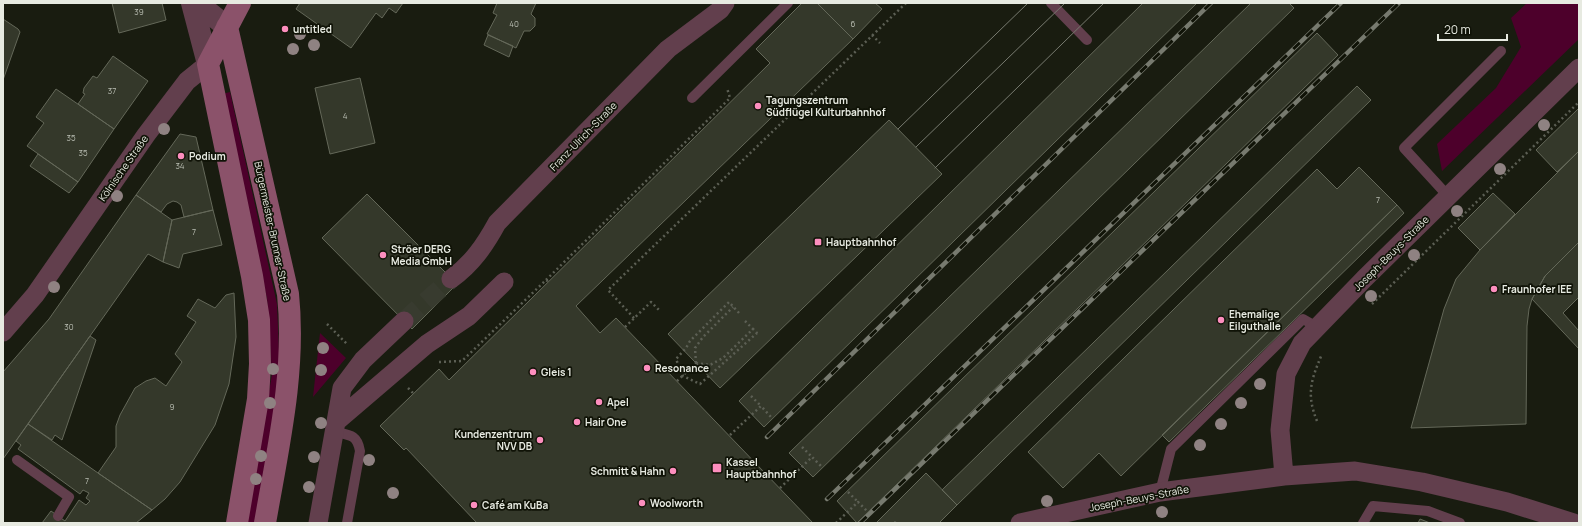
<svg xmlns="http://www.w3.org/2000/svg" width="1582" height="526" viewBox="0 0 1582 526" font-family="Manrope,sans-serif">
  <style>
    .green { fill: #4d002b }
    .building { fill: #34382a; stroke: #646859 }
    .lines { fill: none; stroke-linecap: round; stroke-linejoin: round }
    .minor-tunnel { stroke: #383b2f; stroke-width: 19; stroke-dasharray: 19 10; stroke-linecap: butt }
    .path { stroke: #5c5f54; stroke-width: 2.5; stroke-dasharray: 2 3; stroke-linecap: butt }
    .service { stroke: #623f4d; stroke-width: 10 }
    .minor { stroke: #623f4d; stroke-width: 19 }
    .tertiary { stroke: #623f4d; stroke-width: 22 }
    .secondary { stroke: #8b526a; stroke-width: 22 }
    .tram { stroke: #777a6f; stroke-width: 1 }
    .rail-casing { stroke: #777a6f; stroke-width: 4.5 }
    .rail { stroke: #101307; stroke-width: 3; stroke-dasharray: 9; stroke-linecap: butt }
    .tree { fill: #8f8282 }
    .poi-dot { fill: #fd8ebe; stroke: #101307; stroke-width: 1.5 }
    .labels { text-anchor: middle; stroke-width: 3.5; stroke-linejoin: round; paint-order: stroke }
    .number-label { font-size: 8px; fill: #babeb3 }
    .poi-label { font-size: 10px; font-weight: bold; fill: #e7eae1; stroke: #101307; text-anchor: start }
    .street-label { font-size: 10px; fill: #e7eae1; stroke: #101307 }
  </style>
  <rect width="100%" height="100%" fill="#191c10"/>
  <!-- green -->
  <path class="green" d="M1527,3H1579V39L1442,171L1437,144L1496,88L1521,47L1511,18Z
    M230,92L277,304L280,374L255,523H247L272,374L267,299L222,94Z
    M320,333L346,358L313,397Z"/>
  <!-- building -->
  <path class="building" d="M112,3H162L166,20L119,33Z
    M300,3H403L396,13L389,8L382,18L376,13L351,48L296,9Z
    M497,3H536L531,14L535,18V26L530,31H524L516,48L487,34L497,15L493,13Z
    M802,3H817L853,39L576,306L600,333L616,318L813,523H477L406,448L404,450L380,426L439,369L449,380L770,63L756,49Z
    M817,3H875L882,9L853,39Z
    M1143,3H1197L764,427L739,401Z
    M1251,3H1289L1294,8L813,477L789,453Z
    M3,19L18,29L20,32L3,80Z
    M1317,33L1338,55L857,523L837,501Z
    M488,35L513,46L509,57L484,45Z
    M113,56L148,81L114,129L78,104L85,94L83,93L84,88L93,76L97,78Z
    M360,78L375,143L330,154L315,88Z
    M1357,86L1371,100L957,505L942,490Z
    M56,89L114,129L78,182L27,146L44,123L36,117Z
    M1579,108V151L1557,172L1536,150Z
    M889,120L942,174L720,388L668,334Z
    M180,134L196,137L213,210L184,217L181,205L177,202L173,201L167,204L161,212L136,195Z
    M1579,151V242L1545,276L1532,299L1529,309L1527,326L1526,424L1411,428L1444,309L1456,279L1480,250Z
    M38,154L78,182L69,193L30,166Z
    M1359,167L1397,205L1121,476L1099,453L1063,488L1028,452L1317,169L1337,189Z
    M1493,193L1515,214L1480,250L1458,228Z
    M367,194L457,284L412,329L322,238Z
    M136,195L172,220L163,262L148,254L3,459V372L49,319Z
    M1397,205L1404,213L1169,442L1162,435Z
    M213,210L222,245L183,254L179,268L163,262L172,220Z
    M1579,242V297L1563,313L1579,331V349L1532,299L1545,276Z
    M234,293L236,337L229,384L215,425L180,482L165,499L152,510L98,473L116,447V426L120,415L135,388L146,381L155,378L166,386L182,362L175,354L196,322L187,316L198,299L215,308L226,295Z
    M90,336L96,340L62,440L55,435L52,440L28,424Z
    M28,424L98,473L152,510L136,523H42L51,511L65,521L79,500L86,505L90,501L86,498L89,493L83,490L80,494L18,449L21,445L16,441Z
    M926,473L957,505L939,523H876Z
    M1420,519L1430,523H1418Z"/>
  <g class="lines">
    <!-- minor-tunnel -->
    <path class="minor-tunnel" d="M404,321L451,279"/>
    <!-- path -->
    <path class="path" d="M872,35L880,43
      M546,280L730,98L727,88
      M1372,304L1579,102
      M739,313L729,302L690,341L686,348L676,359L683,376L700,384L757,333L759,335
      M634,318L608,290L906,3
      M745,321L753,329
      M327,324L348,345
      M625,327L651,302L660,311
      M439,362L462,361L546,280L549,282
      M696,363L710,365L723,358L753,329L757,333
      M696,363L695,348L703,337L733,307
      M677,381L696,363
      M408,388L414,394
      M751,396L761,406
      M1317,421C1306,394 1311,380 1322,354
      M730,435L761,406L771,417
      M802,447L812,457
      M780,488L812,457L821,466
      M848,492L858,502
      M894,522L896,523
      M836,523L858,502L867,511"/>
    <!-- service -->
    <path class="service" d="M1051,3L1087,40
      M692,98L788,3
      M1448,196L1404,148L1501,51
      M334,432C349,435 357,434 360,451L347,523
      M17,460L69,497L58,516
      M1160,492L1171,449L1303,319L1317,327
      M1363,523L1373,506L1428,511L1460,523"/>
    <!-- minor -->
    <path class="minor" d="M451,279C472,264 485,245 497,223L668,49L720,10L725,3
      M3,332L35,295L146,135L187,81L208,64
      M337,421L427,344L469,316L504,282
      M1284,476L1280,430L1286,374L1302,343L1364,279L1579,68
      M318,523L342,388L363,360L404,321
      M1020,523L1160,492L1284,476L1355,471L1422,482L1507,502L1574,523"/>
    <!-- tertiary -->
    <path class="tertiary" d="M192,3L208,64
      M197,3L227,27"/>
    <!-- secondary -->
    <path class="secondary" d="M227,27L288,294C296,371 278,448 265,523
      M237,523L258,399L260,364L259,320L252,276L208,64L240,3"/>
    <!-- tram -->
    <path class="tram" d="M898,129L1028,3
      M916,147L1065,3
      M935,168L1104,3"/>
    <defs>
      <path id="rail" d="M767,437L1211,3
        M827,499L1341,3
        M860,523L1399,3"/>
    </defs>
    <!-- rail casing -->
    <use href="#rail" class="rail-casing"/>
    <!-- rail -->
    <use href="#rail" class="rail"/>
  </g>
  <!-- trees -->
  <g class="tree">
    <circle cx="300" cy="34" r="6"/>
    <circle cx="314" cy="45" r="6"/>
    <circle cx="293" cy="49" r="6"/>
    <circle cx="1544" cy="125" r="6"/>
    <circle cx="164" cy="129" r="6"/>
    <circle cx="1500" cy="169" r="6"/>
    <circle cx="117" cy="196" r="6"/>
    <circle cx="1457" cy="211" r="6"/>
    <circle cx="1414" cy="255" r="6"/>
    <circle cx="54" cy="287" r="6"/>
    <circle cx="1371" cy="296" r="6"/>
    <circle cx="323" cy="348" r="6"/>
    <circle cx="273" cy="369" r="6"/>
    <circle cx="321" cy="370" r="6"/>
    <circle cx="1260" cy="384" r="6"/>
    <circle cx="270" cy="403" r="6"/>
    <circle cx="1241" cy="403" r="6"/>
    <circle cx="321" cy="423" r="6"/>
    <circle cx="1221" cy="424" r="6"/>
    <circle cx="1200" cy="445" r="6"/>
    <circle cx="261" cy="456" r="6"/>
    <circle cx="314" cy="457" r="6"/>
    <circle cx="369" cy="460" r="6"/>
    <circle cx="256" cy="479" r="6"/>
    <circle cx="309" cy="487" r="6"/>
    <circle cx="393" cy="493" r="6"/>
    <circle cx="1047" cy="501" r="6"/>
    <circle cx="1162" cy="512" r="6"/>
  </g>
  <!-- markers -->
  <g class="poi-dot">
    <circle cx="285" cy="29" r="4"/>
    <circle cx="758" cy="106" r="4"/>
    <circle cx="181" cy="156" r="4"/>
    <rect x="814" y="238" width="8" height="8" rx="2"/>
    <circle cx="383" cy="255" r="4"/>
    <circle cx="1494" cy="289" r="4"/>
    <circle cx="1221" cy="320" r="4"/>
    <circle cx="647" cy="368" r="4"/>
    <circle cx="533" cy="372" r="4"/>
    <circle cx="599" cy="402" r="4"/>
    <circle cx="577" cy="422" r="4"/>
    <circle cx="540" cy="440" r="4"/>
    <rect x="712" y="463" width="10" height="10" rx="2"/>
    <circle cx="673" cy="471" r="4"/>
    <circle cx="642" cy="503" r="4"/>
    <circle cx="474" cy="505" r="4"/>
  </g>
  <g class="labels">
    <!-- number labels -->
    <g class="number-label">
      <text x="139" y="15">39</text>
      <text x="514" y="27">40</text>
      <text x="853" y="27">6</text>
      <text x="112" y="94">37</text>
      <text x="345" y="119">4</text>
      <text x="71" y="141">35</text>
      <text x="83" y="156">35</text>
      <text x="180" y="169">34</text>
      <text x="1378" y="203">7</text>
      <text x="194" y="235">7</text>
      <text x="69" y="330">30</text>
      <text x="172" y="410">9</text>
      <text x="87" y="484">7</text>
    </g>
    <!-- poi labels -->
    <g class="poi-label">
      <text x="293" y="33">untitled</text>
      <text x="766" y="104">Tagungszentrum<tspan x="766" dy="12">Südflügel Kulturbahnhof</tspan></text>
      <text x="189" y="160">Podium</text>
      <text x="826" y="246">Hauptbahnhof</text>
      <text x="391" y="253">Ströer DERG<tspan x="391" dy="12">Media GmbH</tspan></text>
      <text x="1502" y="293">Fraunhofer IEE</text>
      <text x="1229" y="318">Ehemalige<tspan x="1229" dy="12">Eilguthalle</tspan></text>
      <text x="655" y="372">Resonance</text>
      <text x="541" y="376">Gleis 1</text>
      <text x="607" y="406">Apel</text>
      <text x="585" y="426">Hair One</text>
      <text x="532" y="438" text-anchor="end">Kundenzentrum<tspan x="532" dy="12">NVV DB</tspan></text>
      <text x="726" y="466">Kassel<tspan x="726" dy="12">Hauptbahnhof</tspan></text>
      <text x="665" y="475" text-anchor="end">Schmitt &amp; Hahn</text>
      <text x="650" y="507">Woolworth</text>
      <text x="482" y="509">Café am KuBa</text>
    </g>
    <!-- street labels -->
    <g class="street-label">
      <text transform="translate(583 136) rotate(-46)" y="4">Franz-Ulrich-Straße</text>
      <text transform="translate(123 168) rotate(-55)" y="4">Kölnische Straße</text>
      <text transform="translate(273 231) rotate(78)" y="4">Bürgermeister-Brunner-Straße</text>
      <text transform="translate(1391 253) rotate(-45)" y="4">Joseph-Beuys-Straße</text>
      <text transform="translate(1139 498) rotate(-11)" y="4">Joseph-Beuys-Straße</text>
    </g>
  </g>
  <!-- border -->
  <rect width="1582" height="526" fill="none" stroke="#e7eae1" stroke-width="8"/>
  <!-- scale -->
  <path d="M1438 34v6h69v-6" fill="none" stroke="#e7eae1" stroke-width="2"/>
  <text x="1444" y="34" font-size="12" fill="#e7eae1" stroke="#101307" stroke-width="3" paint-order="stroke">20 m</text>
</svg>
